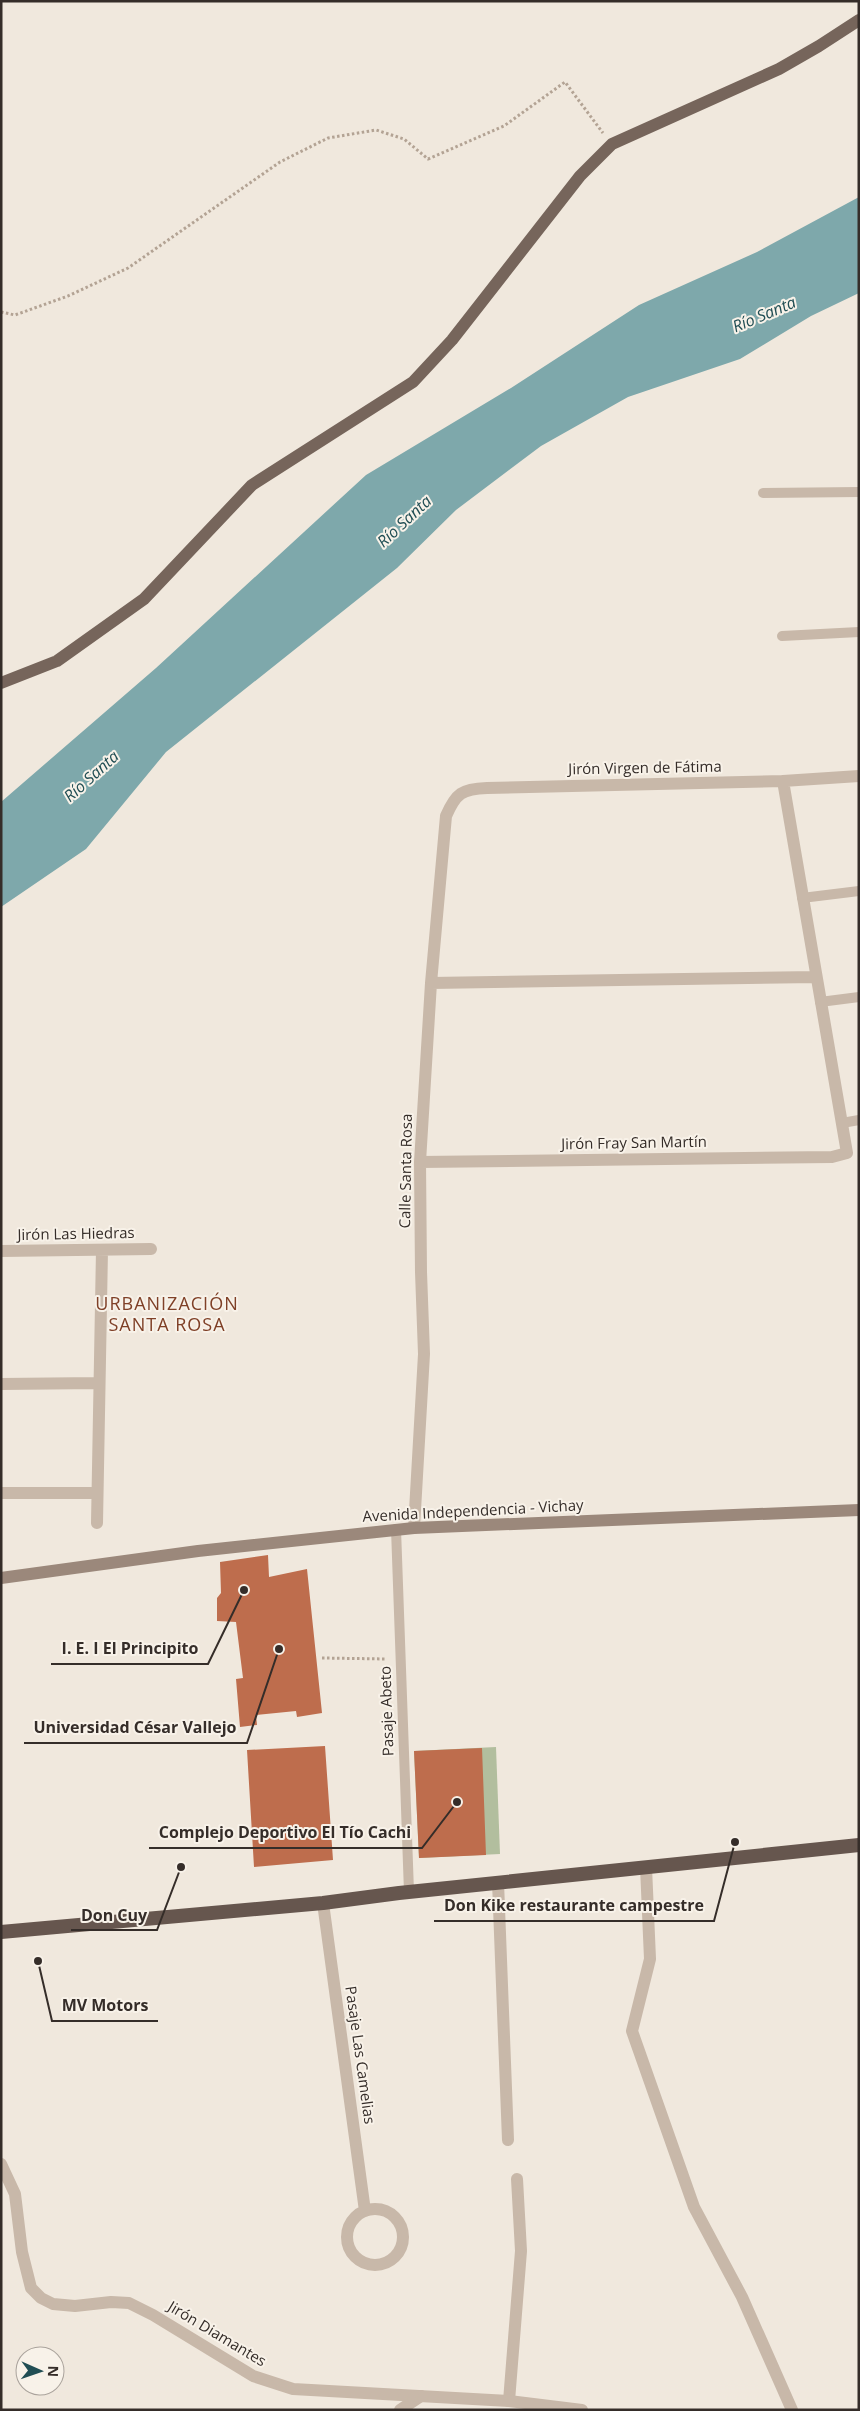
<svg xmlns="http://www.w3.org/2000/svg" width="860" height="2411" viewBox="0 0 860 2411" font-family="'Open Sans',sans-serif">
  <style>
    .green { fill: #b2be9e }
    .water { fill: #7ea8ab }
    .building { fill: #be6d4d }
    .lines { fill: none; stroke-linecap: round; stroke-linejoin: round }
    .path { stroke: #b3a394; stroke-width: 3; stroke-dasharray: 2.5 2.5; stroke-linecap: butt }
    .service { stroke: #c8b8a9; stroke-width: 10 }
    .minor { stroke: #c8b8a9; stroke-width: 12 }
    .tertiary { stroke: #c8b8a9; stroke-width: 12 }
    .secondary { stroke: #9b887b; stroke-width: 12 }
    .primary { stroke: #76655b; stroke-width: 12 }
    .trunk { stroke: #66564e; stroke-width: 14 }
    .labels { text-anchor: middle; stroke-width: 4; stroke-linejoin: round; paint-order: stroke }
    .street-label { font-size: 15px; fill: #352d29; stroke: #f8f2e9 }
    .water-label { font-size: 16px; font-style: italic; fill: #214e54; stroke: #f8f2e9 }
    .quarter-label { font-size: 18px; letter-spacing: 1px; fill: #7f4027; stroke: #f8f2e9 }
    .leader { fill: none; stroke: #352d29; stroke-width: 2 }
    .callout-dot { fill: #352d29; stroke: #f8f2e9; stroke-width: 2 }
    .callout-label { font-size: 16px; text-anchor: middle; font-weight: bold; fill: #352d29; stroke: #f8f2e9; stroke-width: 4; stroke-linejoin: round; paint-order: stroke }
  </style>
  <rect width="100%" height="100%" fill="#f0e8dd"/>
  <!-- green -->
  <path class="green" d="M496,1747L500,1854L419,1858L414,1751Z"/>
  <!-- water -->
  <path class="water" d="M859,197V293L811,316L740,359L628,397L541,446L456,510L397,568L166,752L86,849L1,907V802L156,668L366,475L511,388L639,305L757,252Z"/>
  <!-- building -->
  <path class="building" d="M268,1555L269,1577L307,1569L322,1713L297,1717L296,1711L256,1715L257,1725L240,1727L236,1679L243,1678L236,1622L217,1621V1598L221,1593L220,1562Z
    M325,1746L333,1860L254,1867L247,1750Z
    M482,1748L486,1855L419,1858L414,1751Z"/>
  <g class="lines">
    <!-- path -->
    <path class="path" d="M1,312L15,315L68,296L128,268L280,162L328,138L376,130L404,139L428,159L504,126L565,82L603,133
      M322,1658L387,1659"/>
    <!-- service -->
    <path class="service" d="M763,493L859,492
      M782,636L859,632
      M802,898L859,891
      M820,1002L859,997
      M842,1123L859,1120
      M396,1529L409,1892"/>
    <!-- minor -->
    <path class="minor" d="M431,983L816,977
      M420,1162L832,1157L847,1153L783,781
      M1,1251L151,1249
      M1,1384L99,1383
      M1,1493H97
      M97,1523L102,1250
      M414,1528L424,1354L421,1272L420,1162L431,983L446,816C456,793 462,789 487,788L783,781L859,776
      M646,1867L650,1959L632,2031L694,2207L742,2297L792,2410
      M498,1882L508,2140
      M323,1903L365,2211
      M347 2237a28 28 0 1 1 56 0a28 28 0 1 1-56 0Z
      M509,2401L521,2251L517,2179
      M400,2410L421,2396"/>
    <!-- tertiary -->
    <path class="tertiary" d="M1,2164L15,2194L22,2252L31,2288L41,2298L53,2304L75,2306L111,2302L129,2303L153,2315L253,2376L293,2389L509,2401L582,2410"/>
    <!-- secondary -->
    <path class="secondary" d="M1,1578L198,1551L414,1528L859,1510"/>
    <!-- primary -->
    <path class="primary" d="M1,683L57,661L144,599L252,485L413,382L452,340L580,176L612,144L779,69L819,46L859,20"/>
    <!-- trunk -->
    <path class="trunk" d="M1,1932L323,1903L399,1893L859,1845"/>
  </g>
  <g class="labels">
    <!-- street labels -->
    <g class="street-label">
      <text transform="translate(645 768) rotate(-1)" y="5">Jirón Virgen de Fátima</text>
      <text transform="translate(634 1143) rotate(-1)" y="5">Jirón Fray San Martín</text>
      <text transform="translate(406 1171) rotate(-89)" y="5">Calle Santa Rosa</text>
      <text transform="translate(76 1234) rotate(-1)" y="5">Jirón Las Hiedras</text>
      <text transform="translate(473 1511) rotate(-3)" y="5">Avenida Independencia - Vichay</text>
      <text transform="translate(387 1711) rotate(-92)" y="5">Pasaje Abeto</text>
      <text transform="translate(360 2055) rotate(82)" y="5">Pasaje Las Camelias</text>
      <text transform="translate(217 2334) rotate(31)" y="5">Jirón Diamantes</text>
    </g>
    <!-- water labels -->
    <g class="water-label">
      <text transform="translate(764 314) rotate(-23)" y="6">Río Santa</text>
      <text transform="translate(404 521) rotate(-43)" y="6">Río Santa</text>
      <text transform="translate(91 776) rotate(-42)" y="6">Río Santa</text>
    </g>
    <!-- quarter labels -->
    <g class="quarter-label">
      <text x="167" y="1310">URBANIZACIÓN<tspan x="167" dy="21">SANTA ROSA</tspan></text>
    </g>
  </g>
  <!-- callouts -->
  <path class="leader" d="M244 1590L208 1664H51M279 1649L247 1743H24M457 1802L422 1848H149M735 1842L714 1921H434M181 1867L157 1930H71M38 1961L52 2021H158"/>
  <g class="callout-dot">
    <circle cx="244" cy="1590" r="5"/>
    <circle cx="279" cy="1649" r="5"/>
    <circle cx="457" cy="1802" r="5"/>
    <circle cx="735" cy="1842" r="5"/>
    <circle cx="181" cy="1867" r="5"/>
    <circle cx="38" cy="1961" r="5"/>
  </g>
  <g class="callout-label">
    <text x="130" y="1654">I. E. I El Principito</text>
    <text x="135" y="1733">Universidad César Vallejo</text>
    <text x="285" y="1838">Complejo Deportivo El Tío Cachi</text>
    <text x="574" y="1911">Don Kike restaurante campestre</text>
    <text x="114" y="1921">Don Cuy</text>
    <text x="105" y="2011">MV Motors</text>
  </g>
  <!-- border -->
  <rect width="860" height="2411" fill="none" stroke="#352d29" stroke-width="5"/>
  <!-- north arrow -->
  <g transform="translate(40 2371) rotate(92)"><circle r="24" fill="#f8f2e9" stroke="#aaa39c"/>
  <path d="M0-4L9 19L0 12L-9 19Z" fill="#214e54"/>
  <text y="-8" font-size="14" font-weight="bold" text-anchor="middle" fill="#352d29">N</text>
  </g>
</svg>
